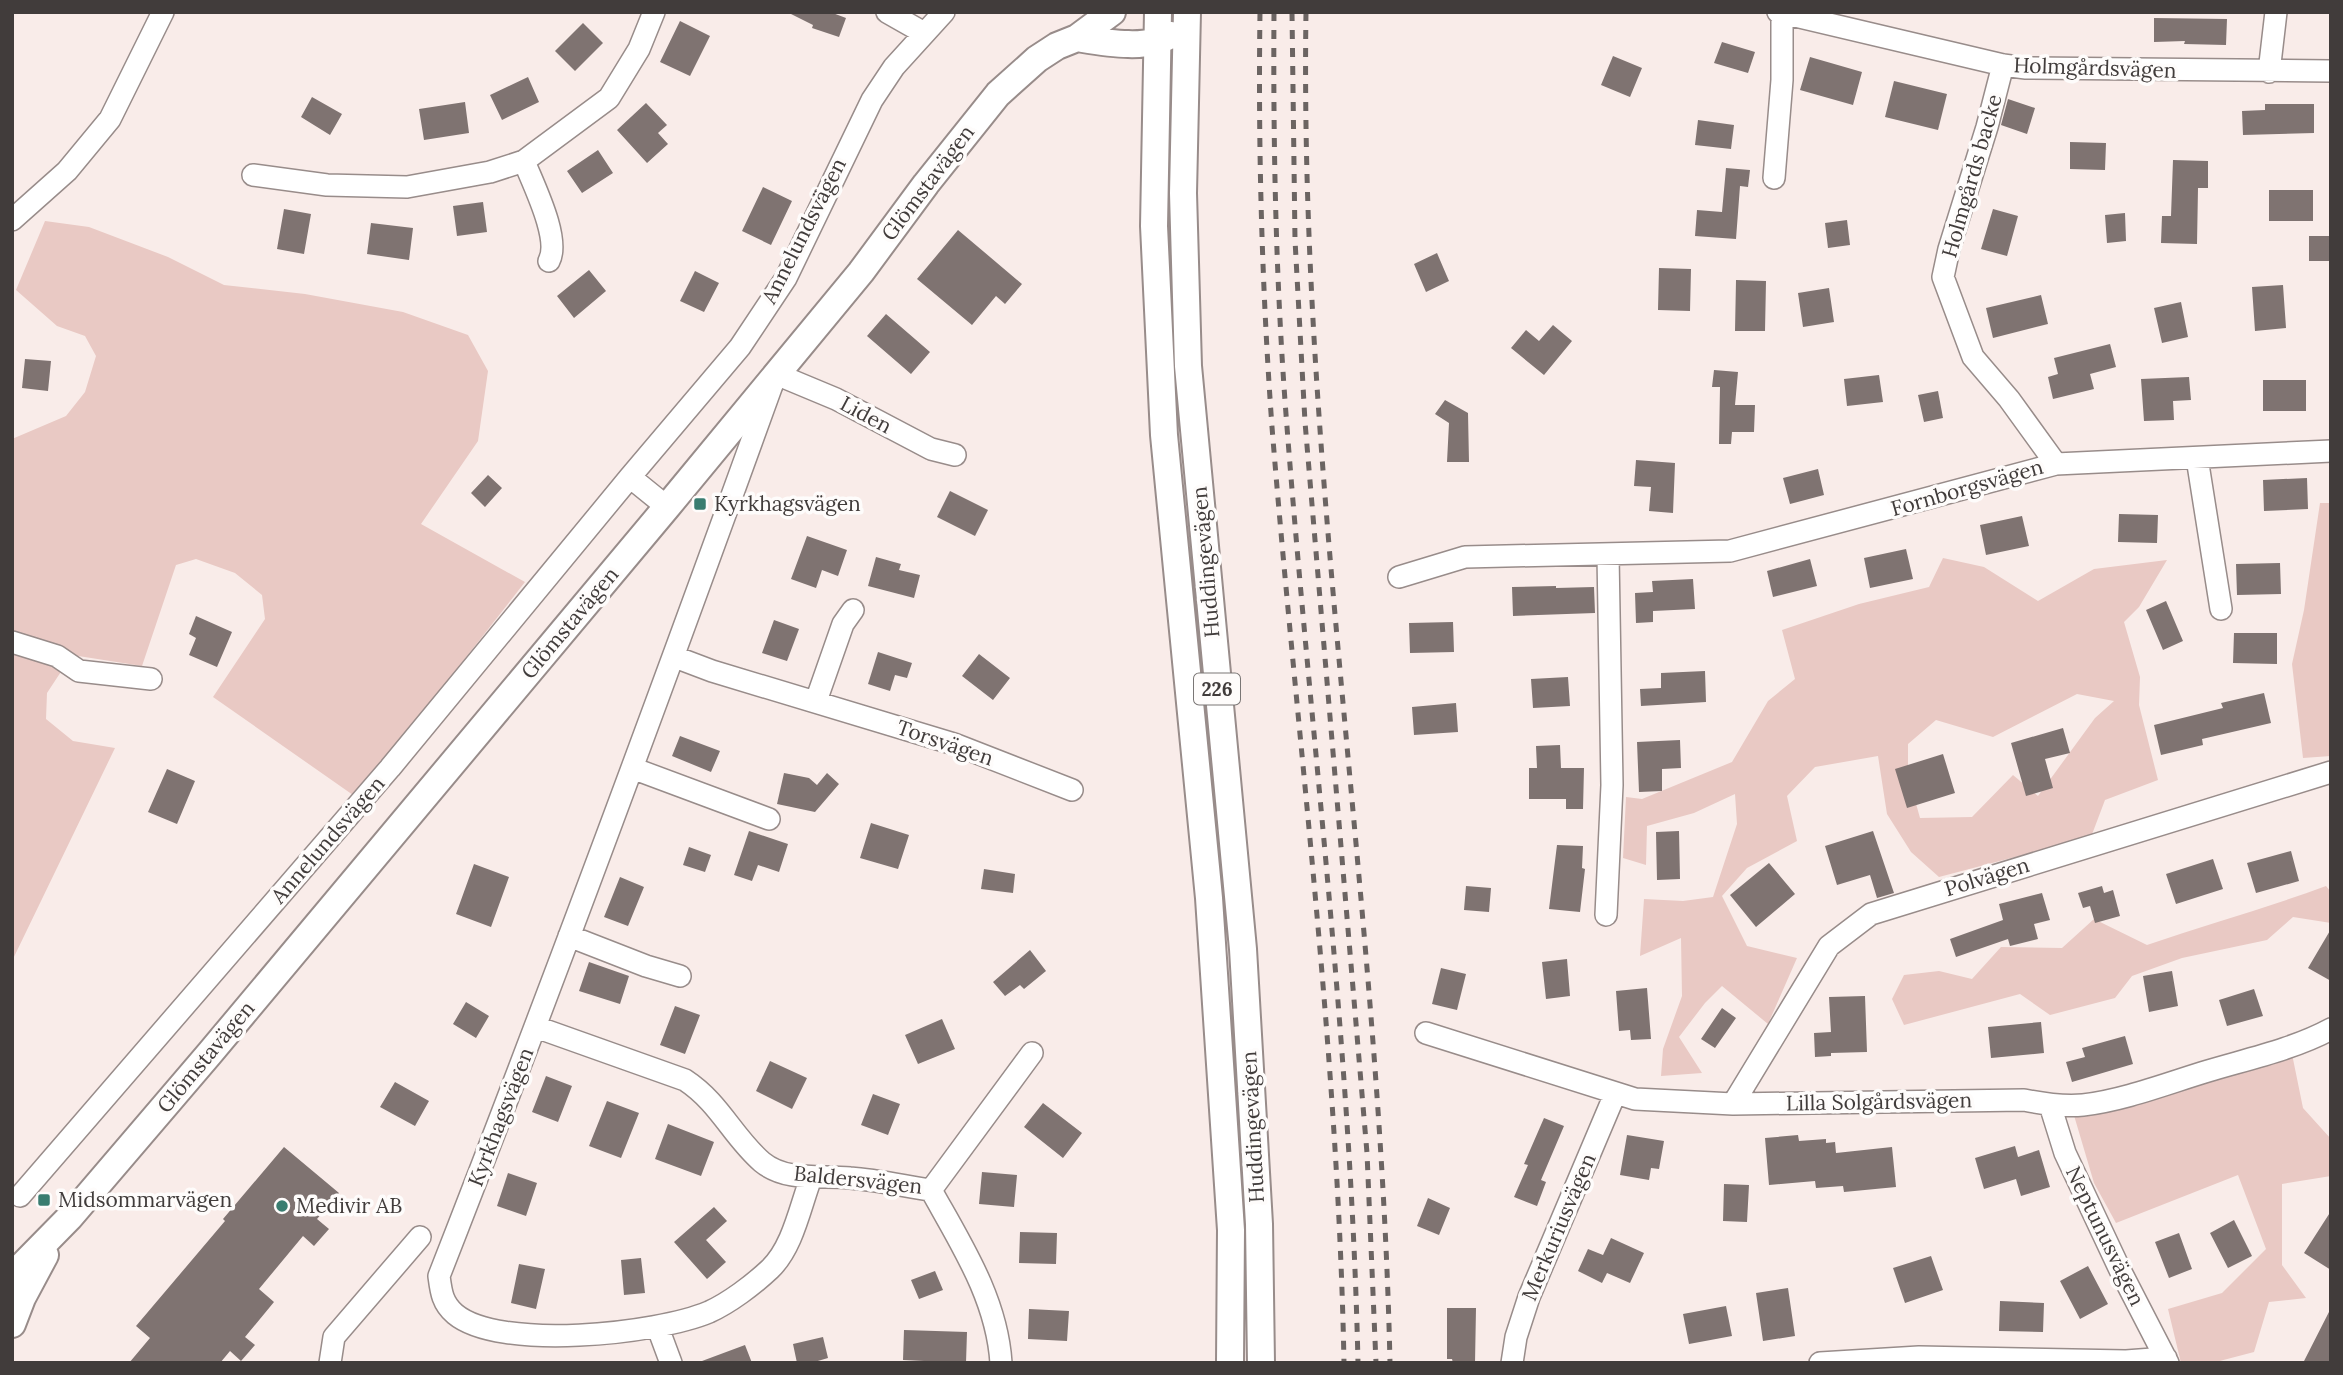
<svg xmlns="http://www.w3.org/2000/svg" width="2343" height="1375" viewBox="0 0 2343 1375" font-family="Lora,serif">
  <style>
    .green { fill: #e9c9c4; fill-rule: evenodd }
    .building { fill: #7f7371 }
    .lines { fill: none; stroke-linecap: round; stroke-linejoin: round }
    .minor-casing { stroke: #988c8a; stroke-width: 24 }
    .major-casing { stroke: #988c8a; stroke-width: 30 }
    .minor { stroke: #fff; stroke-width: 21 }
    .major { stroke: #fff; stroke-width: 26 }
    .rail { stroke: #6b6462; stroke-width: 5; stroke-dasharray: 9 9; stroke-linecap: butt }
    .poi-dot { fill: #397d70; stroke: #fefcfb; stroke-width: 2.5 }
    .labels { text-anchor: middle; stroke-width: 7; stroke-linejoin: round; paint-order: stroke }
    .shield { fill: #fefcfb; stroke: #7a7675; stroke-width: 2 }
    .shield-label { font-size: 19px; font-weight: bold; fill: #413c3b }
    .street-label { font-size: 21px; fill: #413c3b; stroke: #fefcfb }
    .poi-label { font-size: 21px; fill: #413c3b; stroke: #fefcfb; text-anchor: start }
  </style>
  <rect width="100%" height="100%" fill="#f9ece9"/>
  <!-- green -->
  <path class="green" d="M45,221L89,227L168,257L224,285L305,294L403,312L468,335L488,371L478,441L421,524L525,582L409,730L353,795L213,697L265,619L262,595L235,573L196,559L176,565L142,666L72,655L47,693L46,719L73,741L115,748L12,961V439L66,416L85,392L96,356L85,336L57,326L16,290Z
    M2320,503H2331V756L2303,758L2292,664L2304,610Z
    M1943,558L1984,567L2038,601L2094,569L2167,560L2139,607L2124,622L2140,677L2139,705L2158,780L2105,800L2091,837L1939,877L1911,852L1887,814L1878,756L1815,767L1787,796L1797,841L1747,868L1722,896L1747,946L1797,958L1768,1024L1722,986L1705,1003L1679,1037L1702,1073L1661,1076L1663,1049L1682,996L1681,938L1640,956L1644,899L1683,901L1713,897L1737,824L1735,794L1694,813L1647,826L1646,865L1623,858L1626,797L1642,799L1732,762L1768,701L1795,679L1782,630L1859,604L1929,587ZM2077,694L2114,701L2095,718L2038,796L2013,775L1972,817L1920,818L1908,775V744L1936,720L1993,737Z
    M2326,886L2331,892V923L2293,917L2267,940L2182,958L2132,976L2115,998L2050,1015L2020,994L1904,1025L1892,999L1904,975L1939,971L1972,979L2001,947L2062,948L2094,919L2147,945C2207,924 2267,908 2326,886Z
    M2292,1054L2303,1108L2331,1139V1176L2282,1184V1265L2306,1298L2269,1302L2254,1352L2212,1363H2181L2168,1309L2222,1293L2266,1249L2238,1175L2116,1223L2094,1183L2073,1112L2136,1103L2199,1085Z"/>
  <!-- building -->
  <path class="building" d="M787,12H830L846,18L839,37L812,28L813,25Z
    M2154,18L2227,19L2226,45L2184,44L2185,41L2154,42Z
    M680,21L710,36L690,76L660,62Z
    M583,23L603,43L575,71L555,51Z
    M1722,42L1755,52L1748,73L1714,63Z
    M1613,56L1642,68L1630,97L1601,85Z
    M1810,57L1862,72L1853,105L1800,90Z
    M528,77L539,102L502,120L490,95Z
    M1894,81L1947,94L1938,130L1885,117Z
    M312,97L342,114L330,135L301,117Z
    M2008,99L2035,108L2027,134L2001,125Z
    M465,102L469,133L424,140L419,109Z
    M646,103L667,125L658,133L668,144L647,163L617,130Z
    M2265,104H2314V133L2243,135L2242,111L2265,110Z
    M1698,120L1734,125L1731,149L1695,145Z
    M2070,142L2106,143L2105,170L2070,169Z
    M598,150L613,173L582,193L567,171Z
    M2173,160L2208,161V188H2198L2197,244L2161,243L2162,216H2171Z
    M1726,168L1750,170L1748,187L1740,186L1736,239L1695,236L1697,210L1722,212Z
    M763,187L792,201L771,245L742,231Z
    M2269,190H2313V221H2269Z
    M483,202L487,232L457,236L453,206Z
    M284,209L311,214L304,254L277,249Z
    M1993,209L2018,216L2007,256L1981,249Z
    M2125,213L2126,241L2107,243L2105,215Z
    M1847,220L1850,245L1828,248L1825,223Z
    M371,223L413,228L409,260L367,254Z
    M958,230L1022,284L1005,304L996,296L972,325L917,279Z
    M2309,236H2331V261H2309Z
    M1437,253L1449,281L1426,292L1414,264Z
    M1659,268L1691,269L1690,311L1658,310Z
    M589,270L606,291L574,318L557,296Z
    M695,271L719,283L704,312L680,301Z
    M1736,280L1766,281L1765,331H1735Z
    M2283,285L2286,328L2255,331L2252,287Z
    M1829,288L1834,322L1803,327L1798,293Z
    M2041,295L2048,324L1993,338L1986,308Z
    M2181,302L2188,337L2162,343L2154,308Z
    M886,314L930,352L911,374L867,336Z
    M1553,325L1572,341L1544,375L1511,348L1526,330L1539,341Z
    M2110,344L2116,367L2090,374L2094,389L2053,399L2048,377L2058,374L2054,358Z
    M25,359L51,361L48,391L22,388Z
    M1714,370L1738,372L1735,405H1755L1754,432H1732L1731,444H1719L1720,387H1712Z
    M1879,375L1883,402L1847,406L1844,379Z
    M2189,377L2191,400L2173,401L2174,420L2144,421L2141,379Z
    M2263,380H2306V411H2263Z
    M1938,391L1943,418L1924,422L1918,395Z
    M1445,400L1468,413L1469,462H1447L1449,423L1435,414Z
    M1636,460L1675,463L1673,513L1649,511L1651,487L1634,486Z
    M1818,469L1824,495L1790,504L1783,478Z
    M488,475L502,488L485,507L471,493Z
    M2307,478L2308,509L2264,511L2263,480Z
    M950,491L988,510L975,536L937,517Z
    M2119,514L2158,515L2157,543L2118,542Z
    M2022,516L2029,546L1986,555L1980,525Z
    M807,536L847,550L838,576L822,570L816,588L791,579Z
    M1906,549L1913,579L1870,588L1864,558Z
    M876,557L901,564L899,570L920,575L914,598L868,586Z
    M1810,559L1817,586L1773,597L1767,571Z
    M2280,563L2281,594L2237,595L2236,564Z
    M1693,579L1695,609L1653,611V622L1636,623L1635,593L1653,592L1652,581Z
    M1556,586V588L1594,587L1595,613L1513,616L1512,587Z
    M2166,601L2183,641L2163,650L2146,610Z
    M196,616L232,632L217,667L189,655L196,638L189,634Z
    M774,620L799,629L787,661L762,653Z
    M1453,622L1454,652L1410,653L1409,623Z
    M2234,633H2277V664L2233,663Z
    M878,652L912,663L907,678L895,675L890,691L868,684Z
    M979,654L1010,678L993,700L962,676Z
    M1705,671L1706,702L1641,706L1640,689L1661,688V673Z
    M1568,677L1570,706L1533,708L1531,679Z
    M2264,693L2271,723L2202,739L2203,745L2161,755L2154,725L2223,708L2221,703Z
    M1456,703L1458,732L1414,735L1412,707Z
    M2063,728L2070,753L2045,759L2053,788L2026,796L2011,743Z
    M680,736L720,751L711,772L672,756Z
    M1680,740L1681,768L1662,769V791L1639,792L1637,742Z
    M1560,745L1561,768H1584L1583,809H1566V799H1529V768H1537L1536,746Z
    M1943,754L1955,793L1907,808L1895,769Z
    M167,769L195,781L177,824L148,812Z
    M784,773L809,778L817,785L827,773L839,784L815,812L777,804Z
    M871,823L909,835L898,869L860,858Z
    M749,831L788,844L779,872L758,865L752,881L734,875Z
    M1679,831L1680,879L1657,880L1656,832Z
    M1873,831L1894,893L1877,898L1870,875L1837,885L1825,846Z
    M1557,845L1583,846L1582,868L1585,869L1580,912L1549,909Z
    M689,847L711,855L705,872L683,865Z
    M2291,851L2299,881L2256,893L2247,863Z
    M2213,859L2223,889L2176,904L2166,874Z
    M1769,863L1795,894L1756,927L1730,895Z
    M474,864L509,877L491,927L456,914Z
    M984,869L1015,874L1013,893L981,889Z
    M620,877L644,887L628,926L604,917Z
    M1466,886L1491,888L1489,912L1464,910Z
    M2102,886L2104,893L2113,890L2120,916L2095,923L2090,906L2083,908L2078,893Z
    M2042,893L2050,920L2034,924L2038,939L2010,946L2008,939L1956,957L1950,939L2003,920L1999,904Z
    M2331,929V981L2308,968Z
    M1030,950L1046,971L1024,989L1020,985L1005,996L993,982Z
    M1567,959L1570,996L1546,999L1542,962Z
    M589,962L629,976L620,1004L579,991Z
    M1441,968L1466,974L1457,1010L1432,1004Z
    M2172,971L2178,1006L2149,1012L2143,976Z
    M1647,988L1651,1039L1631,1040L1630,1030L1619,1031L1616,991Z
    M2254,989L2263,1016L2227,1026L2219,1000Z
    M1865,996L1867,1052L1831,1053V1056L1815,1057L1814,1033L1831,1032L1829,997Z
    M466,1002L489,1016L476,1038L453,1024Z
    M675,1006L700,1015L685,1054L660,1045Z
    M1722,1008L1736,1018L1715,1048L1701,1039Z
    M942,1019L955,1049L918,1064L905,1035Z
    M2041,1022L2044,1053L1991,1058L1988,1027Z
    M2125,1036L2133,1064L2072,1082L2066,1062L2085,1057L2082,1048Z
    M770,1061L807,1078L792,1109L756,1091Z
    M546,1076L572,1086L558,1122L532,1112Z
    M395,1082L429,1101L415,1126L380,1107Z
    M873,1094L900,1104L888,1135L861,1125Z
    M607,1101L639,1113L621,1158L589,1146Z
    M1043,1103L1082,1133L1063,1158L1024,1127Z
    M1544,1118L1564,1126L1541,1180L1546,1182L1537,1206L1514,1197L1528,1165L1524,1164Z
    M668,1124L714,1142L701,1176L655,1159Z
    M1627,1135L1664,1141L1659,1169L1651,1168L1649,1180L1620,1175Z
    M1798,1135L1799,1141L1826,1139V1143L1835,1142L1836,1153L1892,1147L1896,1187L1844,1192L1843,1186L1816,1188L1815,1181L1769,1185L1765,1138Z
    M2015,1146L2018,1157L2039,1150L2050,1187L2021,1196L2016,1179L1984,1189L1975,1158Z
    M284,1147L339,1193L317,1219L329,1229L314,1246L303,1236L259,1289L274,1302L245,1337L255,1345L241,1361L230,1351L220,1363H129L150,1338L136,1326L225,1221L223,1219Z
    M982,1172L1017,1175L1014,1207L979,1204Z
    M508,1173L537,1183L526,1216L497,1206Z
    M1724,1184L1749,1185L1747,1222L1723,1221Z
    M1428,1198L1450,1208L1439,1235L1417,1226Z
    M714,1207L727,1221L706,1240L726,1262L707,1279L674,1242Z
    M2331,1211V1270L2304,1253Z
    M2234,1220L2252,1256L2228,1268L2210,1233Z
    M1020,1232L1057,1233L1056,1264L1019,1263Z
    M2179,1233L2192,1269L2169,1278L2155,1242Z
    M1611,1238L1644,1253L1630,1283L1607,1273L1602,1283L1578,1271L1588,1249L1603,1255Z
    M1931,1256L1943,1290L1905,1303L1893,1268Z
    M641,1258L645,1293L624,1295L621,1260Z
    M519,1264L545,1269L536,1309L511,1303Z
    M2088,1266L2108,1304L2080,1319L2060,1281Z
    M935,1271L943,1290L919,1299L911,1280Z
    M1788,1288L1795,1336L1763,1341L1756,1293Z
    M2000,1301L2044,1303L2043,1332L1999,1331Z
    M1726,1306L1732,1336L1689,1344L1683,1314Z
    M1447,1308H1476L1475,1363H1453L1452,1359H1447Z
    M2331,1308V1363H2303Z
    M1029,1309L1069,1311L1067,1341L1028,1339Z
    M904,1330L967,1332L966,1363L903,1360Z
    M823,1337L828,1358L811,1363H797L793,1344Z
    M745,1345L752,1363H703L702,1361Z"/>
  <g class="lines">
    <defs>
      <path id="minor" d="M887,12L924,33
        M1778,12L2003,65L2026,68L2331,71
        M2003,65L1987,127L1949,249L1943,277L1973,357L2009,399L2056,464
        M2269,72L2276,12
        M524,161C533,184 561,239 549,261
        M253,175L327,185L407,187L490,172L524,161L609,98L639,49L654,12
        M1774,178L1782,80V13
        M12,220L67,171L110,119L163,12
        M2197,458L2221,609
        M630,477L667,507
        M1399,577L1465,557L1730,551L2056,464L2331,451
        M12,642L57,656L79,671L151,679
        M675,657L712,671L954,744L1072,790
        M816,701L843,624L853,610
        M632,768L769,819
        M1606,915L1612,785L1608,555
        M569,936L646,966L680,976
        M536,1027L685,1080C720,1103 732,1136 762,1162C786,1182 822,1175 850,1178C877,1180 904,1186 931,1190L1032,1053
        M1426,1033L1635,1099L1733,1104L2024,1100C2044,1104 2063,1107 2083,1105C2125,1100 2168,1083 2208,1071C2248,1059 2294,1049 2331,1029
        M1733,1104L1829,946L1871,914L2331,772
        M2050,1105L2065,1153L2121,1272L2168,1363
        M811,1178C800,1207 793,1247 770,1269C753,1285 729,1303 709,1312C657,1334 499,1351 455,1314C442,1303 441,1291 439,1276C556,977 667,676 776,374L836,399L931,449L955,455
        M931,1190C961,1244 997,1299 1001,1363
        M20,1196L390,768L630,477L740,347L786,278L872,100L894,67L944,12
        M658,1328L671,1363
        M330,1363L334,1337L420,1237
        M1512,1363L1516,1337L1529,1297L1615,1094
        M1820,1363L1919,1357L2126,1361L2166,1358"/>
      <path id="major" d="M1158,12L1154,226L1164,435L1209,898L1231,1230L1230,1363
        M1187,12L1183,193L1188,366L1243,949L1259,1224L1261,1363
        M1077,38C1102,42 1149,51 1170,35
        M12,1276L69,1218L210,1053L667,507L861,272L926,184L998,94L1037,59L1057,46L1077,38L1112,12
        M12,1324L22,1298L45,1255"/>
    </defs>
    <!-- minor casing -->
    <use href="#minor" class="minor-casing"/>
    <!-- major casing -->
    <use href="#major" class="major-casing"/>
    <!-- minor -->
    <use href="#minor" class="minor"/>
    <!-- major -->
    <use href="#major" class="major"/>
    <!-- rail -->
    <path class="rail" d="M1260,12C1258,150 1262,289 1272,427C1297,739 1338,1050 1344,1363
      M1274,12C1273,150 1276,289 1287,427C1311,739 1351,1050 1358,1363
      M1292,12L1295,240L1305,422L1367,1153L1376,1363
      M1306,12C1299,464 1380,912 1390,1363"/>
  </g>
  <!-- markers -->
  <g class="poi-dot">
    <rect x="693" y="497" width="14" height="14" rx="3.5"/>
    <rect x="37" y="1193" width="14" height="14" rx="3.5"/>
    <circle cx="282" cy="1206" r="7"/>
  </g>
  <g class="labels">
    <!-- shield labels -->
    <rect class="shield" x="1194" y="673.5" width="46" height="31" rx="5"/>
    <g class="shield-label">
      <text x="1217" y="696">226</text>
    </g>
    <!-- street labels -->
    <g class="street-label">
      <text transform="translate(2095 68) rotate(2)" y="7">Holmgårdsvägen</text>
      <text transform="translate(1972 176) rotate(-74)" y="7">Holmgårds backe</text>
      <text transform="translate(928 183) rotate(-53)" y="7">Glömstavägen</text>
      <text transform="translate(804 231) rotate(-63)" y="7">Annelundsvägen</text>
      <text transform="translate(866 415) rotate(28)" y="7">Liden</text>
      <text transform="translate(1967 488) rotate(-16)" y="7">Fornborgsvägen</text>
      <text transform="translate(1206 562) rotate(-95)" y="7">Huddingevägen</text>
      <text transform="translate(570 623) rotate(-50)" y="7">Glömstavägen</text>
      <text transform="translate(945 743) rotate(19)" y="7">Torsvägen</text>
      <text transform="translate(328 840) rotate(-49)" y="7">Annelundsvägen</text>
      <text transform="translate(1987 877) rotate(-17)" y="7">Polvägen</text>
      <text transform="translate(206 1057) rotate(-50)" y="7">Glömstavägen</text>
      <text transform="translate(1879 1102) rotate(-1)" y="7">Lilla Solgårdsvägen</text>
      <text transform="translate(501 1117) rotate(-69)" y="7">Kyrkhagsvägen</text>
      <text transform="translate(1253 1127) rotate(-93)" y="7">Huddingevägen</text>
      <text transform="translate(858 1180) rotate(6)" y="7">Baldersvägen</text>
      <text transform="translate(1559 1227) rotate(-67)" y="7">Merkuriusvägen</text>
      <text transform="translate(2105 1236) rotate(64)" y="7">Neptunusvägen</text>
    </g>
    <!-- poi labels -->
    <g class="poi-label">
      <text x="714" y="511">Kyrkhagsvägen</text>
      <text x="58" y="1207">Midsommarvägen</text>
      <text x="296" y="1213">Medivir AB</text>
    </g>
  </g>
  <!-- border -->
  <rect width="2343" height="1375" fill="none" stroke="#413c3b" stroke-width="28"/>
</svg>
